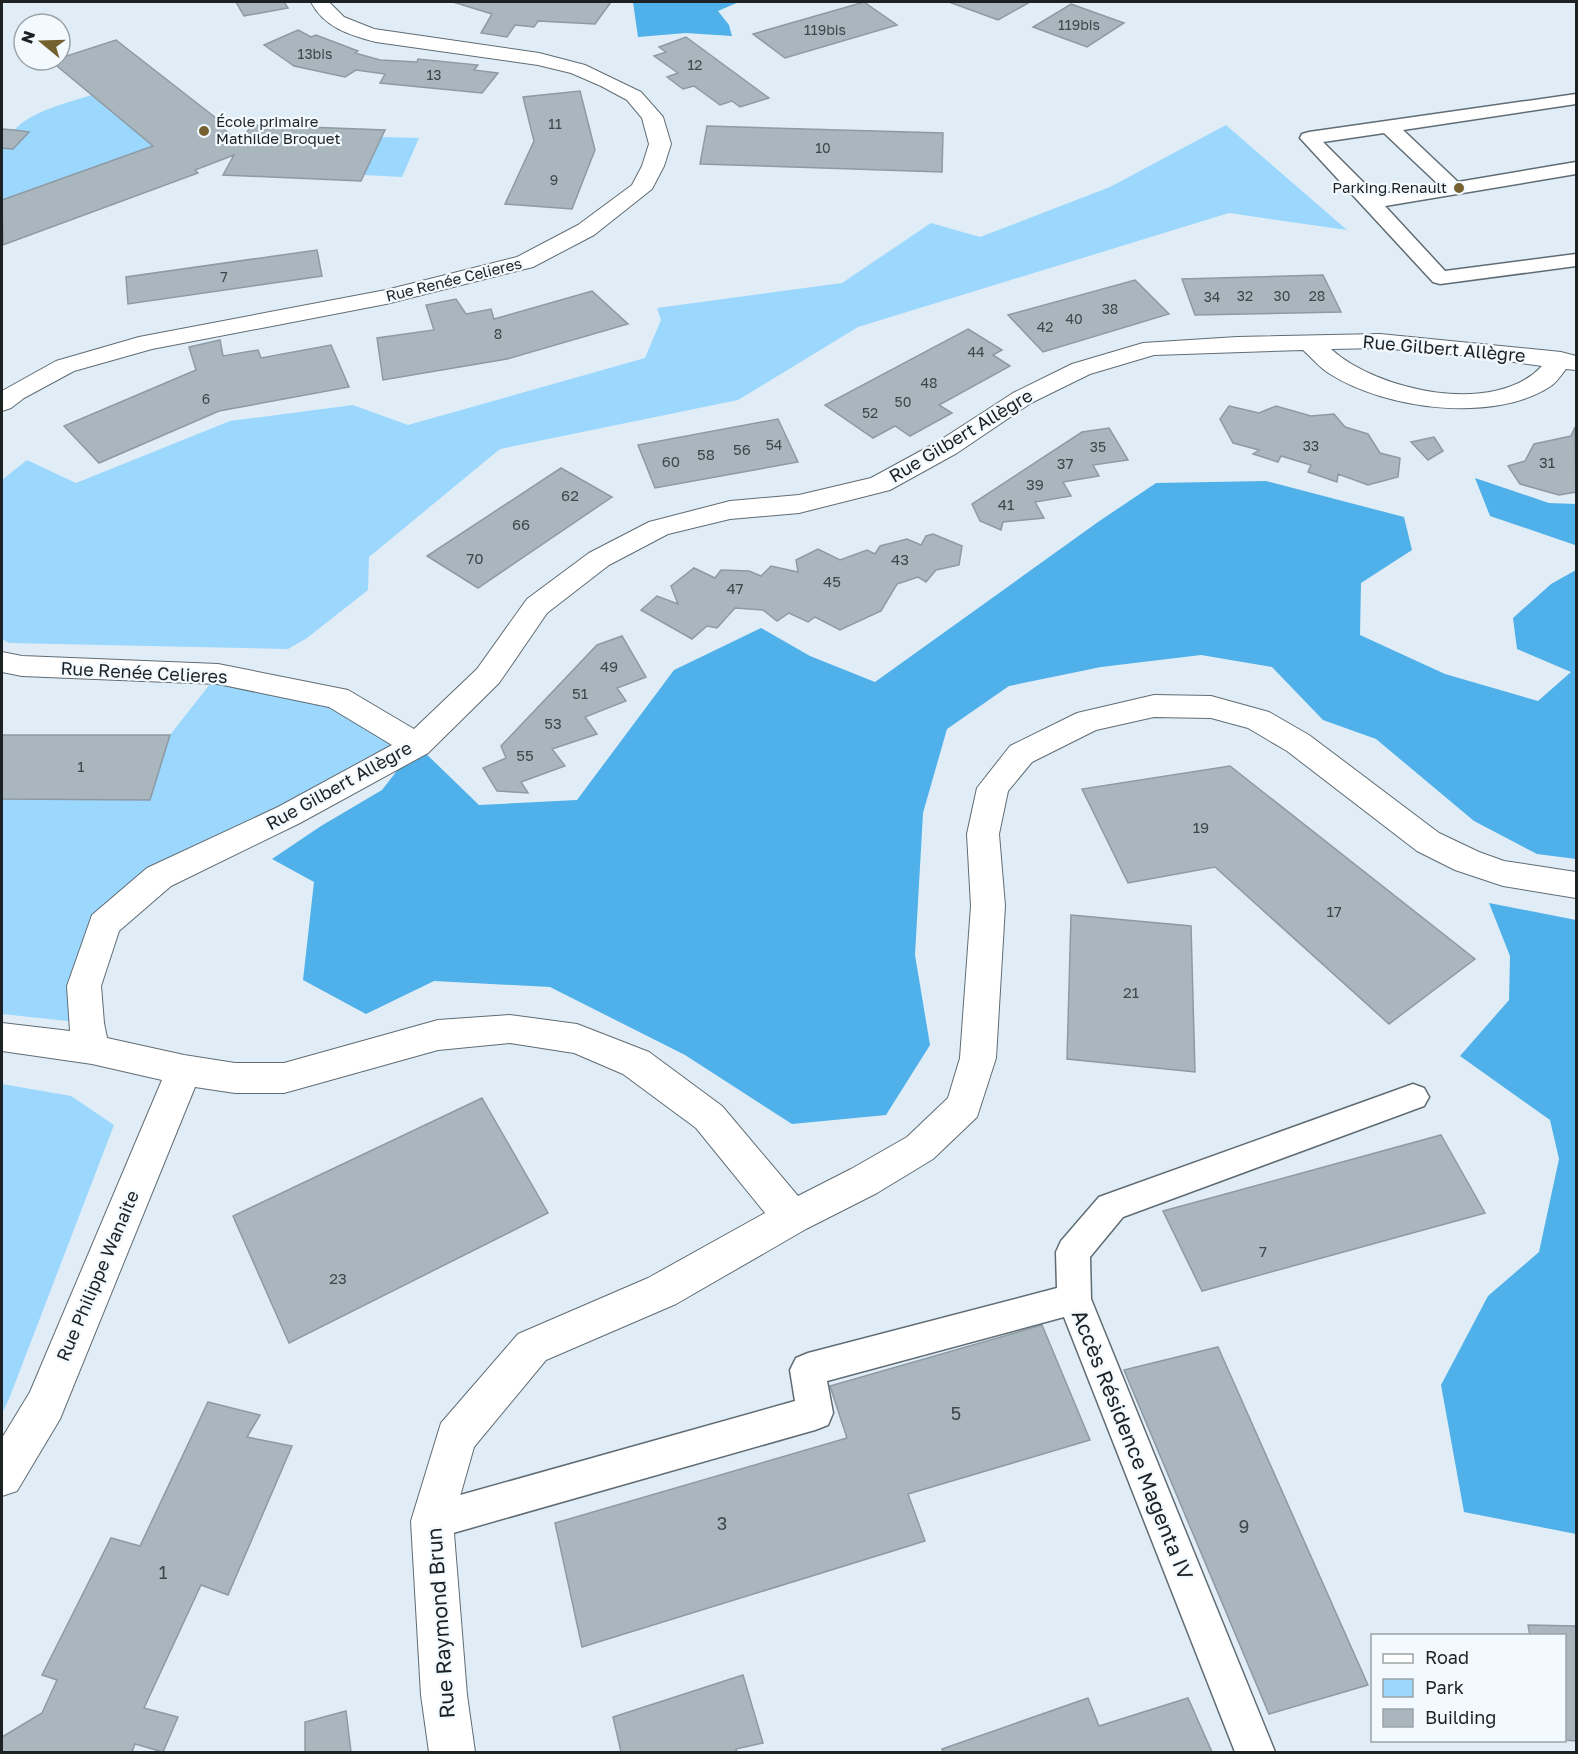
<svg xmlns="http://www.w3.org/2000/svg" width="1578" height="1754" viewBox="0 0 1578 1754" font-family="'Golos Text',sans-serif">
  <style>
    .green { fill: #9cd7fd }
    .forest { fill: #50b0e9 }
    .building { fill: #a9b6be; stroke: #8e9aa3; stroke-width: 1.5 }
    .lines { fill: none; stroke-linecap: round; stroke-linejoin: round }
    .lane-casing { stroke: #606c74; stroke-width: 3 }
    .street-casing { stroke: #606c74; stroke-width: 2 }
    .lane { fill: #fff; fill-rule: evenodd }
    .street { fill: #fff; fill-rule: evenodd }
    .poi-dot { fill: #756130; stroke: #f2faff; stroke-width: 2 }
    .labels { text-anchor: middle; stroke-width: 4.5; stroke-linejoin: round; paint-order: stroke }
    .far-number-label { font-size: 14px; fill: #3f464a }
    .far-poi-label { font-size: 15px; fill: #1c2124; stroke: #f2faff; text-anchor: start }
    .far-street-label { font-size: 15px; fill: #1c2124; stroke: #f2faff }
    .number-label { font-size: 15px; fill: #3f464a }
    .street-label { font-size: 18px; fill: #1c2124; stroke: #f2faff }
    .near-number-label { font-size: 18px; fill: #3f464a }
    .near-street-label { font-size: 21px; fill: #1c2124; stroke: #f2faff }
  </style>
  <rect width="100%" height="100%" fill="#e0edf6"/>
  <!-- green -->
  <path class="green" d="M91,95L153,146L2,200V148L13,149L29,132L14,130C34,110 65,104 91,95Z
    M1226,125L1347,230L1229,213L858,327L738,400L500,449L369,557L368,590L307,638L288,649L9,643L2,639V480L27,460L76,483L230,421L353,405L408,425L645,358L661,320L657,308L842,283L931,223L980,237L1110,187Z
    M382,137L419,138L402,177L364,175Z
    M218,674L337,698L417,745L104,924L86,1023L2,1014V799L149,800L170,735Z
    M2,1084L71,1096L114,1125L9,1399L2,1413Z"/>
  <!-- forest -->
  <path class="forest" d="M633,2H739L718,11L729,25L732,36L686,33L638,37Z
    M1475,478L1549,503L1576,504V549L1575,545L1490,516Z
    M1266,481L1404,517L1412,550L1361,583L1360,635L1445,674L1538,701L1571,672L1517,649L1513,618L1551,584L1576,570V859L1537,854L1474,821L1376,739L1323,720L1272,667L1201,655L1101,667L1009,686L947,729L923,813L915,955L930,1045L886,1115L792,1124L685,1055L550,987L434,981L366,1014L303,980L314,882L272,859L321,826L382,790L417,745L479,805L577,800L674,670L761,628L810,656L875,682L1098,522L1156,483Z
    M1489,903L1576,920V1534L1464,1512L1441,1385L1488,1296L1539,1252L1559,1159L1550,1120L1460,1056L1509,1000L1510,956Z"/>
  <!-- building -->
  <path class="building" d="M236,2H284L288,8L244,16Z
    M453,2H611L595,24L538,21L534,27L515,25L507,37L481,33L492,14Z
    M864,2L897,25L785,58L753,34Z
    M949,2H1030L998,20Z
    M1071,4L1124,23L1087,47L1033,27Z
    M298,30L311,37L316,35L358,51L355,53L380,60L417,62L418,59L478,65L474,70L498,73L482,93L380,83L385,74L356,70L345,77L294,66L264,45Z
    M686,37L769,98L740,107L732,101L720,105L694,86L683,89L667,77L678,73L654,56L666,52L659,47Z
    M116,40L225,125L220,126L241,143L251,125L385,130L361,181L223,175L234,155L195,170L198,173L3,245L2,200L153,146L51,61Z
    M580,91L595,150L572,209L505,204L534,141L523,97Z
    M707,126L943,133L942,172L700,164Z
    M2,129L14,130L29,132L13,149L2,148Z
    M317,250L322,276L128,304L126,277Z
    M1323,275L1341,312L1195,315L1182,279Z
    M1135,280L1169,314L1043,352L1008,315Z
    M592,291L628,324L507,359L383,380L377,338L434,330L426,305L456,299L466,314L491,309L494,319Z
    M968,329L1002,350L993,355L1010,366L939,405L952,413L910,436L895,426L873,438L825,405Z
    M220,340L223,356L258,350L261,358L331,345L349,387L219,411L99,463L64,426L196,370L189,347Z
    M1229,406L1259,413L1276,406L1311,416L1334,414L1345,427L1368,434L1380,453L1400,458L1398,477L1368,485L1338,474L1337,482L1308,472L1311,465L1281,456L1278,462L1253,454L1259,450L1233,443L1220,419Z
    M778,419L798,462L655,488L638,445Z
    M1575,427L1576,492L1559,495L1520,484L1508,466L1525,461L1534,444L1571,436Z
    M1109,428L1128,460L1093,465L1099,476L1063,482L1071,496L1035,502L1044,518L1003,522L1001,530L980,521L972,504L1082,432Z
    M1434,437L1443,451L1428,460L1411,442Z
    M561,468L612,497L478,588L427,556Z
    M933,534L962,546L959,565L936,570L926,582L918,577L897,584L881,611L840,630L815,617L808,622L789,613L777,621L763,610L735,608L717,628L707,626L692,639L641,610L657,596L678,604L671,586L694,568L715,578L721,570L749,571L761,576L771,566L798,572L796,560L818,549L840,560L867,550L875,554L880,546L907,539L921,545L926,536Z
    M622,636L646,677L617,688L626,701L585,717L597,734L552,749L565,766L521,782L528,793L497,791L483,768L506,758L501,746L597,645Z
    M2,735H170L150,800L2,799Z
    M1230,766L1475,959L1389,1024L1215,867L1128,883L1082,789Z
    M1071,915L1191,926L1195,1072L1067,1059Z
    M482,1098L548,1213L289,1343L233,1216Z
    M1441,1135L1485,1213L1202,1291L1163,1211Z
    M1042,1325L1090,1440L908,1494L925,1541L582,1647L555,1523L847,1438L830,1386Z
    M1218,1347L1368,1685L1269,1714L1124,1370Z
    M208,1402L260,1415L247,1437L292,1446L228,1595L201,1585L144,1708L178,1717L163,1752L135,1744L132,1752H2V1737L42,1713L57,1680L42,1675L111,1538L140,1546Z
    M1528,1625L1576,1626V1741L1564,1740V1636H1530Z
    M743,1675L763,1743L736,1749L737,1752H621L613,1717Z
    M1088,1698L1099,1726L1188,1698L1212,1752H943L942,1749Z
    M346,1711L351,1752H305V1722Z"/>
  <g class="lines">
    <defs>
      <path id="lane" d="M1576,94V104L1403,130L1458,182L1576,162V174L1385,206L1445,271L1576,254V266L1440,284L1433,282L1300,138L1302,134L1309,132ZM1384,133L1439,185L1376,195L1323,142Z
        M1413,1084L1424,1088L1429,1097L1424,1106L1123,1217L1090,1257L1091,1299L1275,1752H1235L1064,1317L827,1381L833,1413L828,1425L815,1430L432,1539L419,1534L413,1521L419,1508L432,1503L795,1401L790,1370L796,1358L808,1353L1057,1288L1056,1252L1061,1241L1099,1197Z"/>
      <path id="street" d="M311,2H329L344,17L374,29L539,53L585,65L641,92L663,117L671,144L664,166L652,189L594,235L533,267L386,304L152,349L74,371L24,398L11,408L2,411V391L56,361L139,337L386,290L517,257L578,225L632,185L642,166L649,144L642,118L627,100L601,86L571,73L538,65L376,42C349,35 324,27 311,2Z
        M1380,334L1561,352L1576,356V370L1566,369C1561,375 1557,382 1551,386C1494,424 1385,409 1330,374C1320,368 1312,358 1303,350L1154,355L1090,374L1031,403L957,453L890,490L799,513L730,519L668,534L609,565L547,613L499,683L428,753L300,823L171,886L119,931L101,986L104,1023L107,1038L184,1055L235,1063H284L438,1020L510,1015L577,1024L649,1052L722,1106L798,1196L851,1169L907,1137L948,1098L960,1058L971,906L967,834L977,788L1010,746L1077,713L1154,695L1211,696L1269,712L1309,735L1439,833L1479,852L1504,861L1576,872V898L1503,886L1455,870L1417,851L1287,751L1248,728L1211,718L1154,717L1096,730L1032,762L1008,791L999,834L1005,906L996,1058L977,1117L933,1159L877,1193L806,1229L676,1304L546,1360L474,1447L453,1521L467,1695L475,1752H429L421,1695L411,1521L441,1423L518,1334L648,1278L765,1213L696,1128L623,1074L574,1053L510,1043L438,1050L284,1093H235L195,1087L60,1419L17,1491L2,1496V1438L30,1392L162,1080L92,1064L2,1051V1023L70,1031L67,986L92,915L147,868L278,807L392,745L329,707L218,684L22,676L2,672V652L22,656L218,664L348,690L414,729L477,669L527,599L589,553L649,522L730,501L799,495L871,478L939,441L1013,393L1072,364L1143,343L1237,337ZM1380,348L1473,356L1542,366C1495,417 1377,391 1331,349Z"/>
    </defs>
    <!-- lane casing -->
    <use href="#lane" class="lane-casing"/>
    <!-- street casing -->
    <use href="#street" class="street-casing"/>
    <!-- lane -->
    <use href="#lane" class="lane"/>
    <!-- street -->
    <use href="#street" class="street"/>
  </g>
  <!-- markers -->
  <g class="poi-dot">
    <circle cx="204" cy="131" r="6"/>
    <circle cx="1459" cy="188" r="6"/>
  </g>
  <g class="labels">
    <!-- far-number labels -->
    <g class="far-number-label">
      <text x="1079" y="30">119bis</text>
      <text x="825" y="35">119bis</text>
      <text x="315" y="59">13bis</text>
      <text x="695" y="70">12</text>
      <text x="434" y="80">13</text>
      <text x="555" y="129">11</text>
      <text x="823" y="153">10</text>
      <text x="554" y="185">9</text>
      <text x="224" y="282">7</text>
      <text x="1245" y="301">32</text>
      <text x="1282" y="301">30</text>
      <text x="1317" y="301">28</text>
      <text x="1212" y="302">34</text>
      <text x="1110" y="314">38</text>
      <text x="1074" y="324">40</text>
      <text x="1045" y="332">42</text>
      <text x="498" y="339">8</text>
      <text x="976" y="357">44</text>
      <text x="929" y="388">48</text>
      <text x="206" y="404">6</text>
      <text x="903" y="407">50</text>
      <text x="870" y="418">52</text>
      <text x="774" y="450">54</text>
      <text x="1311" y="451">33</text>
      <text x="1098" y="452">35</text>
    </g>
    <!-- far-poi labels -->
    <g class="far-poi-label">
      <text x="216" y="127">École primaire<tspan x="216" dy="17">Mathilde Broquet</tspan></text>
      <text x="1447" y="193" text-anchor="end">Parking Renault</text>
    </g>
    <!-- far-street labels -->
    <g class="far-street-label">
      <text transform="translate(454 280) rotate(-14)" y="5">Rue Renée Celieres</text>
    </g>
    <!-- number labels -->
    <g class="number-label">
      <text x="742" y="455">56</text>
      <text x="706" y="460">58</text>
      <text x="671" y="467">60</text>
      <text x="1547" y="468">31</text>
      <text x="1065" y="469">37</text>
      <text x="1035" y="490">39</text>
      <text x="570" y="501">62</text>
      <text x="1006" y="510">41</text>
      <text x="521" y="530">66</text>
      <text x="475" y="564">70</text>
      <text x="900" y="565">43</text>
      <text x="832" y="587">45</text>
      <text x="735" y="594">47</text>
      <text x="609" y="672">49</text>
      <text x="580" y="699">51</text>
      <text x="553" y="729">53</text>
      <text x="525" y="761">55</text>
      <text x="81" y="772">1</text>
      <text x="1201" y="833">19</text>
      <text x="1334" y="917">17</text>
      <text x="1131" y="998">21</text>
      <text x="1263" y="1257">7</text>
      <text x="338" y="1284">23</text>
    </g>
    <!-- street labels -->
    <g class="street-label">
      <text transform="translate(1444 349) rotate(5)" y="6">Rue Gilbert Allègre</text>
      <text transform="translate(961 436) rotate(-31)" y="6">Rue Gilbert Allègre</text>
      <text transform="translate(144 673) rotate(3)" y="6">Rue Renée Celieres</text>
      <text transform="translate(339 786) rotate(-29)" y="6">Rue Gilbert Allègre</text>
      <text transform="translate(98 1276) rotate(-67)" y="6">Rue Philippe Wanaite</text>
    </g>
    <!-- near-number labels -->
    <g class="near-number-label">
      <text x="956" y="1420">5</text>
      <text x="722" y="1530">3</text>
      <text x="1244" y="1533">9</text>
      <text x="163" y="1579">1</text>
    </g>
    <!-- near-street labels -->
    <g class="near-street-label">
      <text transform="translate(1132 1445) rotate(68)" y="7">Accès Résidence Magenta IV</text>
      <text transform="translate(441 1623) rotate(-94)" y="7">Rue Raymond Brun</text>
    </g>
  </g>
  <!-- border -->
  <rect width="1578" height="1754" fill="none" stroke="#1c2124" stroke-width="6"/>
  <!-- legend -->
  <rect x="1371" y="1634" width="195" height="108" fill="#f2faff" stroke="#9ca3a7" stroke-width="1.5"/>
  <rect x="1383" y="1654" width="30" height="9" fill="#ffffff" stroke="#9ca3a7" stroke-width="1.5"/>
  <text x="1425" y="1664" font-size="18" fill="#1c2124">Road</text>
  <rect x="1383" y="1679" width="30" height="18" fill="#9cd7fd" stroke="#9ca3a7" stroke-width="1.5"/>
  <text x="1425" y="1694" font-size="18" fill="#1c2124">Park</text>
  <rect x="1383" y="1709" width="30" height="18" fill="#a9b6be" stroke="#9ca3a7" stroke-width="1.5"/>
  <text x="1425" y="1724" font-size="18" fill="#1c2124">Building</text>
  <!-- north arrow -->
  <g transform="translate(42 42) rotate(289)"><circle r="28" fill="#f2faff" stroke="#9ca3a7" stroke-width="1.5"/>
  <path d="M0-4.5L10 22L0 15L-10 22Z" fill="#756130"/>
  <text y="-9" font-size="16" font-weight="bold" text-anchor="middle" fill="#1c2124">N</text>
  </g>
</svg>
